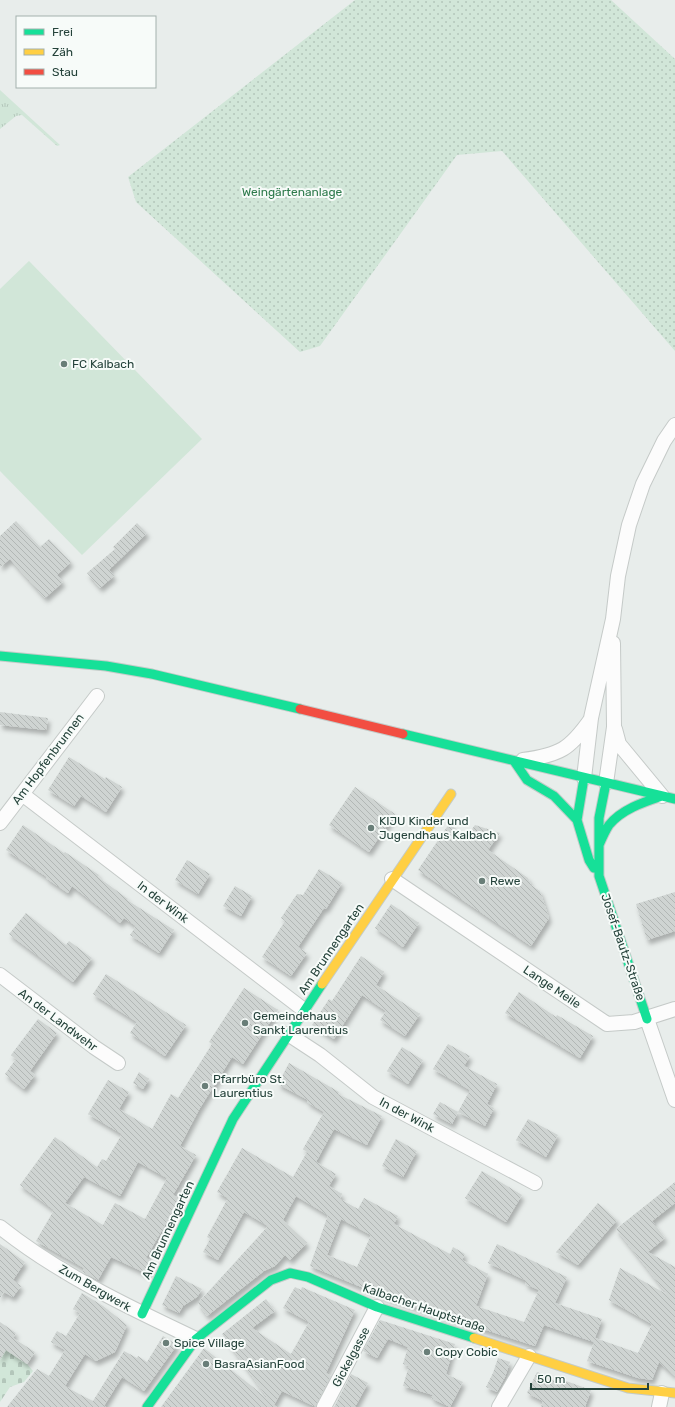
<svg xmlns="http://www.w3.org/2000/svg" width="675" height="1407" viewBox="0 0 675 1407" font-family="Rubik,sans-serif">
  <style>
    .grass { fill: url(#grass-tufts) }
    .cemetery { fill: url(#cemetery-stones) }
    .park { fill: url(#park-dots) }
    .garden { fill: #d1e6d8 }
    .building { fill: url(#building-back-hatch); fill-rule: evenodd; filter: url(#shadow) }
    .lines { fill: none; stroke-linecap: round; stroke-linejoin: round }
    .street-casing { stroke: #c5cac8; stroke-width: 16 }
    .fast-casing { stroke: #c3cbc8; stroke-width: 11 }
    .slow-casing { stroke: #c3cbc8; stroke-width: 11 }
    .jam-casing { stroke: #c3cbc8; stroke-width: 11 }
    .street { stroke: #fcfcfc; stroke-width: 14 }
    .fast { stroke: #16e098; stroke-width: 9 }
    .slow { stroke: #ffcf43; stroke-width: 9 }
    .jam { stroke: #f24e42; stroke-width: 9 }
    .poi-dot { fill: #697e78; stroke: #f7fbf9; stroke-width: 1.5 }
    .labels { text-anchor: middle; stroke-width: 4; stroke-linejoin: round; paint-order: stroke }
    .park-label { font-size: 12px; fill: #2d7a4b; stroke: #f7fbf9 }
    .poi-label { font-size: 12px; fill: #24423a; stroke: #f7fbf9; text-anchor: start }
    .street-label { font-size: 12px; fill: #24423a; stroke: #f7fbf9 }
  </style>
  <defs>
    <pattern id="grass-tufts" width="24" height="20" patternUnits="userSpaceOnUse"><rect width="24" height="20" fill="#d1e6d8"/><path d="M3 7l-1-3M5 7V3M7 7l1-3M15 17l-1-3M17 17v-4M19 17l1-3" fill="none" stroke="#b3c6ba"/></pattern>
    <pattern id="cemetery-stones" width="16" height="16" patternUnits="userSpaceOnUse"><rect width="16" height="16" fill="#d1e6d8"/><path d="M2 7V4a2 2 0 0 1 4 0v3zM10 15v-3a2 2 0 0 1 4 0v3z" fill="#b3c6ba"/></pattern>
    <pattern id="park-dots" width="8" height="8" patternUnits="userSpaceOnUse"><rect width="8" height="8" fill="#d1e6d8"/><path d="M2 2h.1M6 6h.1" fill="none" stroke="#b3c6ba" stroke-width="1.8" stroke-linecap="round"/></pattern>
    <pattern id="building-back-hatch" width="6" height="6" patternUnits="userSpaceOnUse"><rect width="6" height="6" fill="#cfd4d2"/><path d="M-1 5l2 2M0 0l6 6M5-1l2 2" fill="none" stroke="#b2b7b5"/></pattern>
    <filter id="shadow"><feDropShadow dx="2.5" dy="4.5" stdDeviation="2" flood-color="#0004"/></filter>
  </defs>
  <rect width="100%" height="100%" fill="#e8edeb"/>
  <!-- grass -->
  <path class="grass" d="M0,90L60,145L57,146L22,115L16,116L0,129Z"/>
  <!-- cemetery -->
  <path class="cemetery" d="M0,1346L27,1364L33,1371L24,1382L10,1387L0,1402Z"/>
  <!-- park -->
  <path class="park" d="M355,0H611L675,59V351L502,151L457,155L320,346L300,352L136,202L128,177Z"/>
  <!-- garden -->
  <path class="garden" d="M29,261L202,439L82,555L0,471V289Z"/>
  <!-- building -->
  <path class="building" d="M16,521L40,547L49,539L71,562L57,575L63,582L45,598L10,559L0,567V536Z
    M137,523L147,533L109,570L114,576L100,588L87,573L115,549L113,547Z
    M0,712L48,718L46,730L0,725Z
    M69,757L105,779L106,777L122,787L106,812L81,796L74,806L48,790Z
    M355,787L395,814L369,852L329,825Z
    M449,824L467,836L475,825L500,833L488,850L528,878L531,885L540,891L549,918L531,946L418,870Z
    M23,825L64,853L65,852L99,875L98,877L128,899L127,900L174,930L159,953L130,935L136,926L124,918L120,923L72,886L68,893L46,878L47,877L6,850Z
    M187,860L210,874L198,894L175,880Z
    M319,869L342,883L326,909L324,908L298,947L307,953L291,976L262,957L285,921L281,918L297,894L303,895Z
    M235,886L252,896L241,916L223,906Z
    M675,892V931L647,940L636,904Z
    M391,904L419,923L403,947L375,928Z
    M26,913L66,945L69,941L92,958L73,982L9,934Z
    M361,956L384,972L376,985L420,1014L405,1036L380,1020L386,1011L362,995L334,1039L312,1025L329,999L332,1001Z
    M106,974L186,1025L165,1056L130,1033L137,1022L93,994Z
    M244,988L278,1010L243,1064L232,1057L200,1108L180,1146L196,1155L173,1195L180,1199L146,1258L153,1262L148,1274L111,1257L98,1280L83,1272L84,1268L36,1241L54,1210L20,1185L55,1137L97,1167L102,1159L106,1161L122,1134L88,1114L108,1080L129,1092L119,1109L152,1129L171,1094L178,1098L212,1044L209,1042ZM138,1162L167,1178L145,1219L115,1203L103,1225L65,1203L84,1177L120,1196Z
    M519,992L556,1017L557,1015L593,1036L580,1058L505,1013Z
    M38,1019L57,1033L30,1071L35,1075L24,1089L5,1074L16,1059L11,1055Z
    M448,1044L470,1056L464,1066L497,1084L487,1104L494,1108L485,1126L458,1112L470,1090L433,1069Z
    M402,1047L423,1060L408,1084L387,1071Z
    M289,1063L339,1092L338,1094L382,1116L367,1145L334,1129L316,1162L336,1174L329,1186L342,1194L340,1199L358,1209L364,1198L398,1216L394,1224L450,1254L453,1247L465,1254L462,1260L488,1274L476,1306L524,1322L539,1290L525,1284L527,1281L488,1263L497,1244L567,1277L555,1303L602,1319L595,1338L638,1353L652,1324L609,1300L620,1268L668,1295L616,1229L675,1182V1203L652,1221L665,1238L648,1252L675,1267V1376L659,1362L652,1380L638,1378L587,1361L594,1342L544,1325L535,1346L388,1298L310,1266L328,1215L296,1196L283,1220L307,1243L290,1260L285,1255L275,1266L264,1271L207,1316L198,1303L268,1226L244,1212L218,1260L203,1252L210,1239L207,1237L228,1198L217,1192L242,1148L293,1177L307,1152L303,1149L324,1112L307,1102L308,1100L278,1084ZM341,1219L371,1235L357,1267L327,1255Z
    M139,1072L149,1079L143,1089L133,1083Z
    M440,1102L458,1112L452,1124L433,1114Z
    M528,1119L558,1135L546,1157L516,1140Z
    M396,1139L417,1151L403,1177L382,1166Z
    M482,1171L522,1195L506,1222L465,1198Z
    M598,1203L617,1220L578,1265L556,1252Z
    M0,1244L25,1262L13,1280L21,1286L13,1297L4,1292L0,1298Z
    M176,1276L202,1289L197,1297L183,1306L179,1313L162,1305Z
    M295,1287L301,1290L302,1287L304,1288L355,1310L326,1373L331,1376L316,1407L282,1391L274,1405L277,1407H161L204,1348L269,1400L222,1334L266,1299L275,1311L252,1328L291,1354L309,1322L283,1308Z
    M82,1293L103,1306L127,1325L115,1352L96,1361L85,1354L65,1386L79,1394L93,1401L124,1351L137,1358L138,1356L147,1362L163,1336L177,1345L144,1391L122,1377L104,1406L106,1407H7L37,1369L49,1376L65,1350L51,1342L57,1331L66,1336L80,1313L73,1309Z
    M380,1320L455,1344L446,1374L463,1382L450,1407L431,1398L433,1395L403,1386L409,1366L403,1364L408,1347L388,1339L377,1358L363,1351Z
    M0,1322L16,1333L13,1338L35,1352L27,1364L6,1350L0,1360Z
    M498,1358L510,1362L505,1377L497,1392L486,1387L493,1373Z
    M537,1372L564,1385L566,1381L591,1390L585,1407H541L543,1401L527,1393Z
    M351,1374L368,1383L355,1407H334Z"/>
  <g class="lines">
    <defs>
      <path id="street" d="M615,729L619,744L662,796
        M523,760C560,755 570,749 591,719
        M584,778L591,718L613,619L618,576L629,525L643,484L664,441L675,425
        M606,783L614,727L613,643
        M22,794L304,1010
        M0,823L97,696
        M392,879L607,1024L634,1022L675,1009
        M0,975L94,1047L118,1063
        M647,1019L675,1100
        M288,1034L320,1055L373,1097L535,1183
        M0,1227C59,1274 128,1307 196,1339
        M324,1407L377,1307
        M499,1407L529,1356
        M659,1407L662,1393"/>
      <path id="fast" d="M0,656L106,666L152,674L300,709
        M403,734L675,799
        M514,761L527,780L554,796L577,820
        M584,778L577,820L589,860L594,868
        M606,783L599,818V876L647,1019
        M599,845C602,838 605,831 609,825C622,809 644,802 662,796
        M142,1314L233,1119L322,984
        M147,1407L196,1339L271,1280L290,1273L308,1277L377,1307L474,1338"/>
      <path id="slow" d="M322,984L451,794
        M474,1338L628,1388L675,1393"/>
      <path id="jam" d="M300,709L403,734"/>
    </defs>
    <!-- street casing -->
    <use href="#street" class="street-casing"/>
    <!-- fast casing -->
    <use href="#fast" class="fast-casing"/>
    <!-- slow casing -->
    <use href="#slow" class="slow-casing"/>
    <!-- jam casing -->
    <use href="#jam" class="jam-casing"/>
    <!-- street -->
    <use href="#street" class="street"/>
    <!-- fast -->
    <use href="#fast" class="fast"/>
    <!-- slow -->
    <use href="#slow" class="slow"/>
    <!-- jam -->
    <use href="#jam" class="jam"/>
  </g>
  <!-- markers -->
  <g class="poi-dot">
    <circle cx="64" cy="364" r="4"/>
    <circle cx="371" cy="828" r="4"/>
    <circle cx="482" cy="881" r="4"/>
    <circle cx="245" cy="1023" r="4"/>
    <circle cx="205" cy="1086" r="4"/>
    <circle cx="166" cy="1343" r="4"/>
    <circle cx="427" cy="1352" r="4"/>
    <circle cx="206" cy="1364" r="4"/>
  </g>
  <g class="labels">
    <!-- park labels -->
    <g class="park-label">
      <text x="292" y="196">Weingärtenanlage</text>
    </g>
    <!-- poi labels -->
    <g class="poi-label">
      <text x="72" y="368">FC Kalbach</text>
      <text x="379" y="825">KIJU Kinder und<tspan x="379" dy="14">Jugendhaus Kalbach</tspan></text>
      <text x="490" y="885">Rewe</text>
      <text x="253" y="1020">Gemeindehaus<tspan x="253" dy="14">Sankt Laurentius</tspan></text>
      <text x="213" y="1083">Pfarrbüro St.<tspan x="213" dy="14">Laurentius</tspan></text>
      <text x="174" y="1347">Spice Village</text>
      <text x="435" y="1356">Copy Cobic</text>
      <text x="214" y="1368">BasraAsianFood</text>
    </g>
    <!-- street labels -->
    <g class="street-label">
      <text transform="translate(48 759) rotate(-53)" y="4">Am Hopfenbrunnen</text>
      <text transform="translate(163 902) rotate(37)" y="4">In der Wink</text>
      <text transform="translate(623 947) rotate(71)" y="4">Josef-Bautz-Straße</text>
      <text transform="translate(331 949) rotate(-56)" y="4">Am Brunnengarten</text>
      <text transform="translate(552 987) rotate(34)" y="4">Lange Meile</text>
      <text transform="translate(58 1020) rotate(37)" y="4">An der Landwehr</text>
      <text transform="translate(407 1115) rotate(28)" y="4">In der Wink</text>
      <text transform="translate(168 1230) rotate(-65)" y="4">Am Brunnengarten</text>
      <text transform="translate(95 1288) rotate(30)" y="4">Zum Bergwerk</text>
      <text transform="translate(424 1308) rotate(19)" y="4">Kalbacher Hauptstraße</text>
      <text transform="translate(351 1357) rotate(-62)" y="4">Gickelgasse</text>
    </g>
  </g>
  <!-- legend -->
  <rect x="16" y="16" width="140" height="72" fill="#f7fbf9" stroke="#a3b1ad"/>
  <rect x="24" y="29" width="20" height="6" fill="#16e098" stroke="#a3b1ad"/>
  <text x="52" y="36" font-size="12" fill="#24423a">Frei</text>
  <rect x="24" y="49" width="20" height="6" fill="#ffcf43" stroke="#a3b1ad"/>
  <text x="52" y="56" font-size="12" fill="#24423a">Zäh</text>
  <rect x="24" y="69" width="20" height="6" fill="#f24e42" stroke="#a3b1ad"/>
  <text x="52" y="76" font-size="12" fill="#24423a">Stau</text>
  <!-- scale -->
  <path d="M531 1383v6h117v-6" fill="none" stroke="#24423a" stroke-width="2"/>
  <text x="537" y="1383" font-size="12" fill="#24423a" stroke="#f7fbf9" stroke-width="3" paint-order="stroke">50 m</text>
</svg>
